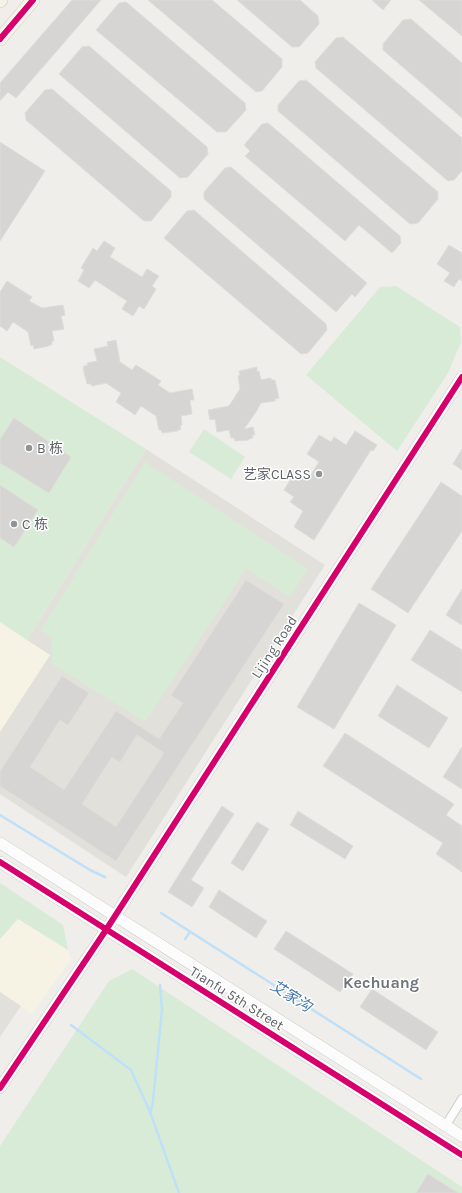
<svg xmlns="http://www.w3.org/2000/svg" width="462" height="1193" viewBox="0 0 462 1193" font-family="Karla,'Noto Sans SC',sans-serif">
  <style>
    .commercial { fill: #f7f3e4 }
    .education { fill: #e2e0da }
    .green { fill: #d8ebd6 }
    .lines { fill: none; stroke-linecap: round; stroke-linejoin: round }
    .stream { stroke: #bfe0f9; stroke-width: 2.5 }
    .building { fill: #d6d5d3; stroke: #deddd9; fill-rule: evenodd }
    .street-casing { stroke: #cbcccc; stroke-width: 10 }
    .secondary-casing { stroke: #cacacb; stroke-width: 12 }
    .primary-casing { stroke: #d7ceb8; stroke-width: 14 }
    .street { stroke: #fdfcfc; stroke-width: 8 }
    .secondary { stroke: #fdfcfc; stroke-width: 11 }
    .primary { stroke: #f4f2e9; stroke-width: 13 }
    .cycleway-casing { stroke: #fff; stroke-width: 8 }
    .cycleway { stroke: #d6006c; stroke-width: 6 }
    .poi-dot { fill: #919496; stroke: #fff; stroke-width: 1.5 }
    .labels { text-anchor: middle; stroke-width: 3; stroke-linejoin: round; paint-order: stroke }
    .poi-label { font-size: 14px; fill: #5f6368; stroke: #fff; text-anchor: start }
    .street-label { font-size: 14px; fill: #5f6368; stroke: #fff }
    .water-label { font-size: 15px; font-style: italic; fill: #4174aa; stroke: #fff }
    .quarter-label { font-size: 16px; font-weight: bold; fill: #70757a; stroke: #fff }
  </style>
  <rect width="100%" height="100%" fill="#efeeea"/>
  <!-- commercial -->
  <path class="commercial" d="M0,622L51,655L0,732Z
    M17,918L68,950L71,959L32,1014L0,992V939Z"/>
  <!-- education -->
  <path class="education" d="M146,449L325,565L126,877L0,794V732L50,655L27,640Z
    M0,992L21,1006L0,1037Z"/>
  <!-- green -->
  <path class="green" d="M396,286L460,327L461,342L448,373L397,451L306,375L380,287Z
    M0,357L146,449L27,640L0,622Z
    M204,429L245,457L231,479L189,452Z
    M145,462L308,569L290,597L246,569L145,722L52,664V638L41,630Z
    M0,883L63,925L68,950L18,919L0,939Z
    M132,969L462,1187V1193H0V1146L109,981Z"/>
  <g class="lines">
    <!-- stream -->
    <path class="stream" d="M0,815L90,870L105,877
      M161,913L421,1079
      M185,939L190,932
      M71,1025L131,1070L150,1112L179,1193
      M151,1111L153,1101L162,1010L160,985"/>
  </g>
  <!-- building -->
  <path class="building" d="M72,0H101L16,98L8,92L0,101V83Z
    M148,0H212L282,59V67L262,91L256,92Z
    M237,0H300L318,16L319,24L299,47H292Z
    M372,0H391L383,10Z
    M419,0H462V36Z
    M126,2L245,103L246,110L226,132H217L96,30L119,3Z
    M411,19L462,63V118L383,50V44L403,20Z
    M343,37L462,138V171L454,180L448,181L316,68L315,62L336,38Z
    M89,46L207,147L208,154L188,177L180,178L59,74L82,47Z
    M306,80L438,192V199L418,223L410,224L278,111V105L299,81Z
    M52,89L171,191V197L151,221H144L26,120L25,113L45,90Z
    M268,123L400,236L401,243L392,253L359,225L345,241L245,156L250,151L244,145L262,124Z
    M0,142L45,171L0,241Z
    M231,167L367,283L355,297L352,294L336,312L204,199V192L225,168Z
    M194,210L326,324L327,330L308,353L301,354L164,238L187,211Z
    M104,241L115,248L110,257L142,277L147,269L159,276L152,286L156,289L144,309L139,306L133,316L122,309L127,301L95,280L89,288L78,281L84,270L81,268L93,248L97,251Z
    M449,245L462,253V281L459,279L454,287L444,281L450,273L437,264Z
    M7,281L32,297L29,301L42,308L63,305L65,315L61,316L64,329L52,331L54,341H52V345H49V346L34,349L33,345L31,346L28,332L13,322L7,331L0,326V292Z
    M116,340L120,362L132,370L136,365L161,381L158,385L170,393L192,389L194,400H190L192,414L181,416L182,425L180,426L181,429L178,430V431L162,433L161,430H159L156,416L141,406L135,415L116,402L121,393L106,383L92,386L91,384H87L83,368L84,366L88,365L87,363L97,361L94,349L108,346L107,342Z
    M257,367V372L259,371L261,380L271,378V380H275L279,398L275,399V401L261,403L256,412L244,429L253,427L255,435H252L253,438L249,439V440L235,441L234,438H231L229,430L217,432L215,419L210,420L208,410L229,406L240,389L238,376L240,375L239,371Z
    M14,418L71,457L49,493L0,463V439Z
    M355,431L377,445L373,451L371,450L314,540L294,527L303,511L290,502L294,497L284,490L296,471L308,479L319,462L307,454L319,435L331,442L334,437L346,445Z
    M462,449V470L453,464Z
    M441,482L462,496V531L408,613L371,589Z
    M0,485L38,510L14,547L0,538Z
    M246,580L284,604L116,861L0,786V771L62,676L89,693L68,725L60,720L30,767L64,790L116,711L159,739L183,703L171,695ZM137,735L164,753L116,827L82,804L112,757L120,762Z
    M462,589V625L446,615Z
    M359,603L396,625L334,729L297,707Z
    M430,630L462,650V692L411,660Z
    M397,685L448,718L429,748L378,716Z
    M345,733L454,804L446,815L462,826V872L436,854L443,843L323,766Z
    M462,747V789L443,777Z
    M222,806L234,814L191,880L204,888L192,907L168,892Z
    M298,811L353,846L345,859L290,825Z
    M257,822L269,829L243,871L231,863Z
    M219,890L267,921L256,938L209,907Z
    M286,931L353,974L340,992L274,949Z
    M372,989L438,1032L426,1050L360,1007Z
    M428,1174L458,1193H416Z"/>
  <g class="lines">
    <defs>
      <path id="street" d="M446,1125L462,1099"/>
      <path id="secondary" d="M0,843L462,1136
        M0,862L462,1155
        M0,1088L106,930L462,377"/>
      <path id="primary" d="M0,1L1,0
        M0,39L33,0"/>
    </defs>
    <!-- street casing -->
    <use href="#street" class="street-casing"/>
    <!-- secondary casing -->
    <use href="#secondary" class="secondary-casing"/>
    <!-- primary casing -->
    <use href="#primary" class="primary-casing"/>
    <!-- street -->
    <use href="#street" class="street"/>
    <!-- secondary -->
    <use href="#secondary" class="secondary"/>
    <!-- primary -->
    <use href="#primary" class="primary"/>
    <defs>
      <path id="cycleway" d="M0,39L33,0
        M0,862L462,1155
        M0,1088L106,930L462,377"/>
    </defs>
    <!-- cycleway casing -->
    <use href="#cycleway" class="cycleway-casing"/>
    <!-- cycleway -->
    <use href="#cycleway" class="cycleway"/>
  </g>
  <!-- markers -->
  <g class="poi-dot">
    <circle cx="29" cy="448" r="4"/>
    <circle cx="319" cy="474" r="4"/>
    <circle cx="14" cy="524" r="4"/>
  </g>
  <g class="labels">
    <!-- poi labels -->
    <g class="poi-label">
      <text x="37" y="453">B 栋</text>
      <text x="311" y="479" text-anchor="end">艺家CLASS</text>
      <text x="22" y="529">C 栋</text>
    </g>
    <!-- street labels -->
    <g class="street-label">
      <text transform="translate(274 647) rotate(-57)" y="5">Lijing Road</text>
      <text transform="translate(237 998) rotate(32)" y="5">Tianfu 5th Street</text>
    </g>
    <!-- water labels -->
    <g class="water-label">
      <text transform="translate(291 996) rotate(32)" y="5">艾家沟</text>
    </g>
    <!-- quarter labels -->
    <g class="quarter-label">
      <text x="381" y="988">Kechuang</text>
    </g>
  </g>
</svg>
